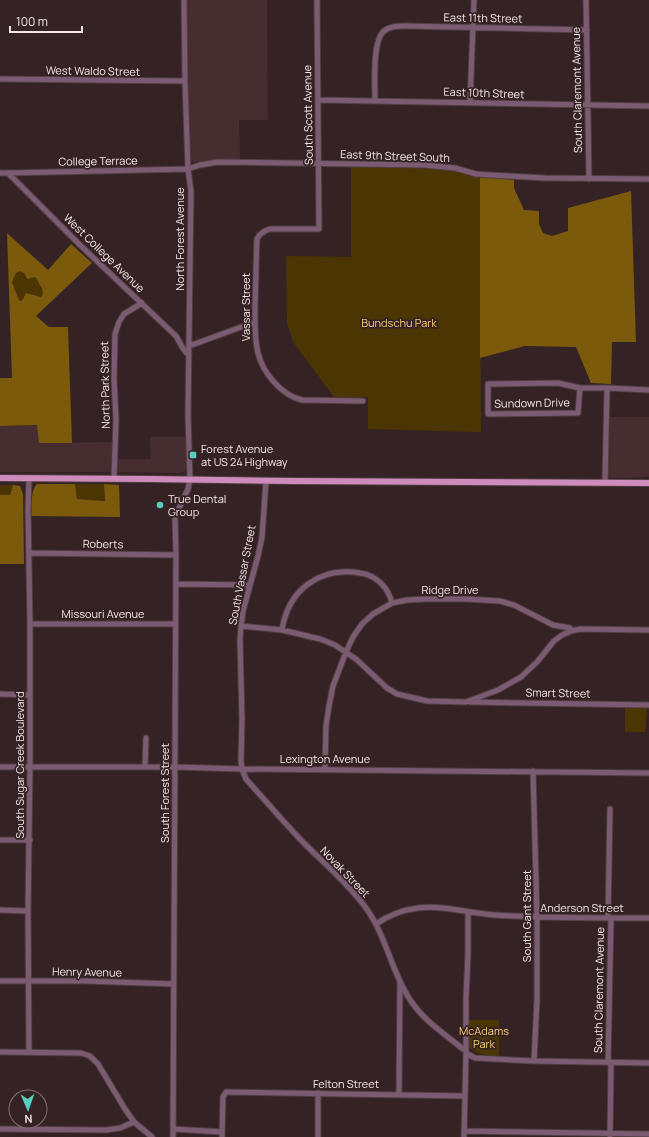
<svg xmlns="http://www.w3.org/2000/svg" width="649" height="1137" viewBox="0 0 649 1137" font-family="Manrope,sans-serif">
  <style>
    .built { fill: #452d30 }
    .green { fill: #4b3503 }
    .forest { fill: #7b5a0b; fill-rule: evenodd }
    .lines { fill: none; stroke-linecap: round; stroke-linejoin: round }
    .minor-casing { stroke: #503d3f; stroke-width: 7 }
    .major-casing { stroke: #503d3f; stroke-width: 8 }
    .minor { stroke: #7b5b72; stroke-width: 5 }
    .major { stroke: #ce8cbc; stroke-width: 6 }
    .poi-dot { fill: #56cec2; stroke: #352224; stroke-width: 1.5 }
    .labels { text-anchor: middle; stroke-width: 3.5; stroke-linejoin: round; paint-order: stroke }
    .street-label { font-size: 11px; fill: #f3e6e7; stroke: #352224 }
    .park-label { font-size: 11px; fill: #fccd73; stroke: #352224 }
    .poi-label { font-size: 11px; fill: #f3e6e7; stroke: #352224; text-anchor: start }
  </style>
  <rect width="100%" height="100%" fill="#352224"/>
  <!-- built -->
  <path class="built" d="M187,0H267L268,120H239L240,159L196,162H193L190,159Z
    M610,417H649V477L611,478L608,475Z
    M38,425L39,443L113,442L111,472H0V426Z
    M150,437H186L187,463L185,471L179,473L118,472L117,468V459H151Z"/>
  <!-- green -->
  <path class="green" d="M351,166L420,167L456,169L480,176L481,432L368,429V397H334L293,342L287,323L286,256L351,257Z
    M20,271L35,277L42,287L43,294L41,297L26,293C24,296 24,299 22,301L19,300L12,282L16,273Z
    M75,484H104L105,501L77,499Z
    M0,485H13L10,495H0Z
    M625,708H647L645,732H625Z
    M468,1020H499V1056C487,1056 478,1055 469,1047Z"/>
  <!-- forest -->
  <path class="forest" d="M480,176L514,180V188L524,210L539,211V224L543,233L552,236L568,231V208L631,191L636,342H612L611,384L591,383L576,347L525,346L480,358Z
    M7,233L48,270L71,244L92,263L36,316L49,327H68L72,443H39L37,425L0,426V378H12ZM20,271L25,274L27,279L35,277C38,280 39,285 42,288L43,294L41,297L26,293C24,296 24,299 21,301L19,300L12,282L16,273Z
    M37,484H75L77,499L105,501L104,484L119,485L120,517L31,516C32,506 30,491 37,484Z
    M13,485L20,486L23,494L24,564H0V495H10Z"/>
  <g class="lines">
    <defs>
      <path id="minor" d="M317,0L319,229H270C264,231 260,233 257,239C256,260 256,282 255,304C255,320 254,337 258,353C263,373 281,395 302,400L363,401
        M586,0L589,179
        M0,79L185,81
        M318,100C429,101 539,105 649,106
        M375,101C375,85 372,41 384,31C390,26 398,26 405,26L587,30
        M470,102L474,0
        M0,173H8L80,245L176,336C180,342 183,351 189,355
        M8,173L188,169L200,165L218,162L424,165L455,168L476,174L490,175L545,178L649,179
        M189,346L255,322
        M558,383L580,388L578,413L488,414V384Z
        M580,388H607L649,390
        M29,478L28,509L30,624V767L28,911L29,1052
        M114,478L116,420L114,379L115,334L119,322L124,314L142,303
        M266,481L262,537L258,556L243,611L241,626L240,640L242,719L241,761L242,769L246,779C263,798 281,819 299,838C321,861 347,882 366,908C387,937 392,975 413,1004C426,1022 446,1035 463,1049L466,1050
        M605,483L607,388
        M29,553L176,555
        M176,584L250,585
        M30,624H175
        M241,626L282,630L320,639L335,645L356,659L387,688L397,694L427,701L466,702L498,690L521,677L537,662L554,641L562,635L571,631L580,629L649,630
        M282,630C288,590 320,566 360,573C376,575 388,587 392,603
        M0,694L30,695
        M470,702L649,705
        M0,767H175L242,769L649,773
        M145,767L146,738
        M325,769L326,726L329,706L333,686L346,652L353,637L362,624L373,614L392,603L407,600L426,599H466L500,601L514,605L553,625L570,628L571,631
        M533,771L537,917V1000L534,1061
        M0,840H30
        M0,910L28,911
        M608,918L610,809
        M376,924C389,915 402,910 418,908C443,905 469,913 494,915C545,918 597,918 649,918
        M0,981H86L174,984
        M0,1052L81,1053L90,1056L98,1064L125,1109L134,1122L152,1137
        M466,1053L475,1058L534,1061L649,1063
        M608,1063L611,918
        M318,1093V1137
        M399,1094L400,983
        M0,1129L106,1130L120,1128L134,1122
        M173,1129L222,1132
        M464,1131L649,1134
        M610,1136L611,1063
        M173,1137L176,555L175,517L188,489L190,479L188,415L191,191L188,169L185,81L184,0
        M222,1137L223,1097L226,1092L465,1096
        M464,1137L466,1053V998L468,954V912"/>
      <path id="major" d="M0,478L149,479L293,481L649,483"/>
    </defs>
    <!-- minor casing -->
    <use href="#minor" class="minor-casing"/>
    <!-- major casing -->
    <use href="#major" class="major-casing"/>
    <!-- minor -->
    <use href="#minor" class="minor"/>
    <!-- major -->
    <use href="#major" class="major"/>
  </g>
  <!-- markers -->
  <g class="poi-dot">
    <rect x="189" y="451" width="8" height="8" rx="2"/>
    <circle cx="160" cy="505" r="4"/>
  </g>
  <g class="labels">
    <!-- street labels -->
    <g class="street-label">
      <text transform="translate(483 18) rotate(1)" y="4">East 11th Street</text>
      <text transform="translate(93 71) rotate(1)" y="4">West Waldo Street</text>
      <text transform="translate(577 90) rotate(-91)" y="4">South Claremont Avenue</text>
      <text transform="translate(484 93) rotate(2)" y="4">East 10th Street</text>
      <text transform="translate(308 115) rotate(-91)" y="4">South Scott Avenue</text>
      <text transform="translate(395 156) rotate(2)" y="4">East 9th Street South</text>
      <text transform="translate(98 161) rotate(-1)" y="4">College Terrace</text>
      <text transform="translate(180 239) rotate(-90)" y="4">North Forest Avenue</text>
      <text transform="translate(104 253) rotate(44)" y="4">West College Avenue</text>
      <text transform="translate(246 307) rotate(-90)" y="4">Vassar Street</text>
      <text transform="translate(105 385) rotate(-91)" y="4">North Park Street</text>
      <text transform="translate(532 403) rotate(-1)" y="4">Sundown Drive</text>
      <text transform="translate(103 544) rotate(1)" y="4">Roberts</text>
      <text transform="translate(242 575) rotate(-79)" y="4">South Vassar Street</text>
      <text x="450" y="594">Ridge Drive</text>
      <text x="103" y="618">Missouri Avenue</text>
      <text transform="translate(558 693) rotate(1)" y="4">Smart Street</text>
      <text x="325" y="763">Lexington Avenue</text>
      <text transform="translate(20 765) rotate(-90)" y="4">South Sugar Creek Boulevard</text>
      <text transform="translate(165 793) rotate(-90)" y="4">South Forest Street</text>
      <text transform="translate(345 872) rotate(46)" y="4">Novak Street</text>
      <text x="582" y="912">Anderson Street</text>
      <text transform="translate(527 916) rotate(-90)" y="4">South Gant Street</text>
      <text transform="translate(87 972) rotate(1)" y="4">Henry Avenue</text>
      <text transform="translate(599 990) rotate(-89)" y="4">South Claremont Avenue</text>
      <text x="346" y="1088">Felton Street</text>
    </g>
    <!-- park labels -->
    <g class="park-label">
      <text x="399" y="327">Bundschu Park</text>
      <text x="484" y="1035">McAdams<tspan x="484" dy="13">Park</tspan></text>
    </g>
    <!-- poi labels -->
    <g class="poi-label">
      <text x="201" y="453">Forest Avenue<tspan x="201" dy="13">at US 24 Highway</tspan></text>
      <text x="168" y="503">True Dental<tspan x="168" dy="13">Group</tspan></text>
    </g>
  </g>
  <!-- north arrow -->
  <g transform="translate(28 1109) rotate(178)"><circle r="19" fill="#352224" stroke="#817072"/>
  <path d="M0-3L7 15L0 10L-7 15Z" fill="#56cec2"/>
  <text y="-6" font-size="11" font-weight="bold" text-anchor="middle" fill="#f3e6e7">N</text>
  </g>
  <!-- scale -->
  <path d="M10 26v6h72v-6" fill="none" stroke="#f3e6e7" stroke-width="2"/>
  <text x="16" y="26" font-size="12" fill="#f3e6e7" stroke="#352224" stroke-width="3" paint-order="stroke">100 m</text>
</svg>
